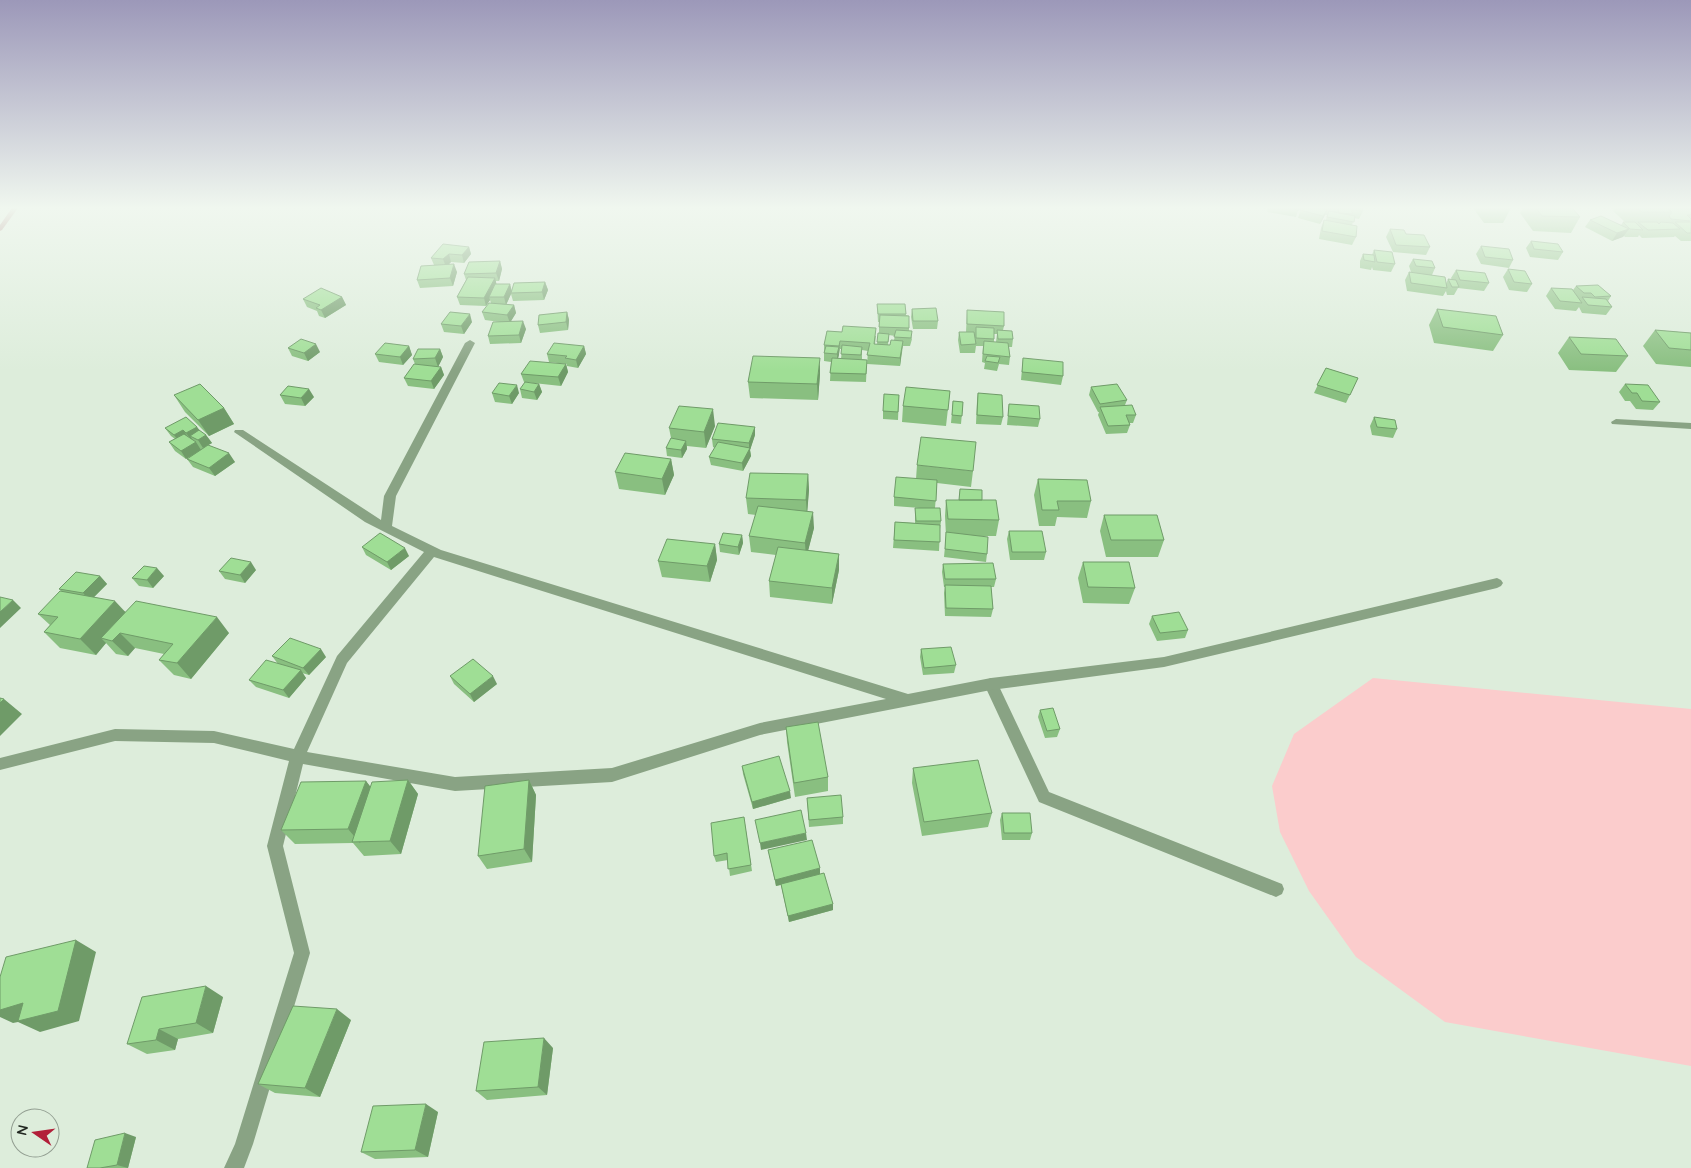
<svg xmlns="http://www.w3.org/2000/svg" width="1691" height="1168" viewBox="0 0 1691 1168" font-family="Quicksand,sans-serif">
  <style>
    .green { fill: #fbcccc }
    .lines { fill: none; stroke-linecap: round; stroke-linejoin: round }
    .stream { fill: #98595a; fill-rule: evenodd }
    .lane { fill: #89a384; fill-rule: evenodd }
    .street { fill: #89a384; fill-rule: evenodd }
    .wall { fill: #89bf80; fill-rule: evenodd }
    .shaded-wall { fill: #6f9b68 }
    .building { fill: #9fde95; stroke: #6f9b68 }
  </style>
  <rect width="100%" height="100%" fill="#ddeddb"/>
  <!-- green -->
  <path class="green" d="M1373,678L1691,709V1066L1445,1022L1356,957L1309,891L1280,832L1272,786L1294,734Z"/>
  <g class="lines">
    <!-- stream -->
    <path class="stream" d="M12,208H18L2,230L0,231V225Z"/>
    <!-- lane -->
    <path class="lane" d="M991,678L996,680L1049,792L1282,884L1284,889L1282,894L1276,897L1039,802L984,684L986,680Z"/>
    <!-- street -->
    <path class="street" d="M470,340L475,343L396,496L392,526L441,550L908,694L991,678L1164,657L1497,578L1501,580L1503,583L1501,586L1497,588L1164,667L991,690L760,735L612,782L455,791L303,764L283,846L310,953L253,1144L244,1168H224L235,1144L294,953L267,846L289,761L214,743L115,741L0,770V758L115,729L214,731L294,749L337,656L424,552L365,522L234,432L235,430H243L381,520L384,496L465,343ZM434,557L886,699L760,723L612,768L455,777L307,752L347,663Z
      M1616,419L1691,423V429L1612,424L1611,422Z"/>
  </g>
  <!-- wall -->
  <path class="wall" d="M1268,208H1299L1296,217L1267,212Z
    M1300,208H1320L1323,209V208H1362L1363,211L1359,219L1354,218L1352,225L1356,237L1352,245L1319,239L1321,228L1324,220H1326L1327,215H1325L1320,224L1298,218L1301,209H1300Z
    M1473,208H1511L1503,223H1484Z
    M1523,208H1572L1580,217L1571,233L1533,231L1520,213Z
    M1615,208H1681L1691,209V241H1681L1675,236L1674,237L1642,238L1639,235L1638,237H1625L1624,236L1612,241L1585,227L1590,220L1621,225L1623,222H1625L1613,211Z
    M1390,229L1406,234L1430,247L1426,255L1393,252L1386,237Z
    M1531,241L1563,252L1558,260L1530,257L1526,248Z
    M1481,246L1513,260L1509,268L1481,264L1476,254Z
    M469,247L471,254L464,263L451,262L449,264L457,272L453,286L420,288L417,280L434,265L431,258Z
    M1374,250L1395,264L1391,272L1373,270L1372,267L1371,270L1360,268V261L1363,254L1372,255Z
    M1413,259L1435,268L1432,275L1446,284L1448,279L1452,280L1451,278L1456,270L1489,283L1484,291L1458,288L1454,295H1447L1446,291L1443,296L1407,291L1405,280L1409,272H1411L1409,266Z
    M500,261L502,269L499,281H496V284H510L511,290L545,282L548,290L544,300L513,301L511,294L506,305H514L516,313L510,322L526,329L521,343L490,344L488,336L500,322L485,320L482,312L491,303L490,300L486,306L460,305L457,297L466,280L464,274Z
    M1508,269L1532,284L1527,292L1509,290L1503,277Z
    M1576,286L1611,296L1608,301L1612,307L1606,315L1582,313L1579,307L1576,311L1555,309L1546,296L1551,288L1573,290Z
    M342,297L346,305L325,318L319,316L317,311L307,307L303,299Z
    M877,304H905L906,315L909,316V331L912,339L910,346H903L900,366L867,364L868,351L862,350V359L867,360L866,382L830,381L831,362L824,361V345L827,331L876,336L875,344H877L879,333V322H878ZM889,335L895,336L894,340L890,345H888ZM840,349H842L841,359L838,358Z
    M912,309L938,321L937,329H913L911,317Z
    M1437,309L1503,335L1493,351L1434,343L1429,325Z
    M967,310L1004,326L1003,330L1013,339L1012,347H1009L1010,357L1009,365L999,364L997,371L984,369L985,363L982,362L983,346H976L975,353H960L958,340L959,332H972H966ZM994,334H997L996,342H994Z
    M567,312L569,320L568,330L540,333L538,325Z
    M472,322L464,334L444,332L441,324Z
    M1655,330L1691,333V367L1656,364L1643,346Z
    M1569,337L1628,356L1616,372L1569,370L1558,353Z
    M409,346L412,355L403,365L379,362L375,354Z
    M584,346L586,354L578,368L567,366V364L549,362L547,354Z
    M288,348L320,352L308,361L292,356Z
    M440,349L443,357L438,367H441L444,375L434,389L408,386L404,378L415,364L413,359Z
    M1023,358L1063,376L1061,385L1021,380Z
    M566,364L568,372L561,386L524,382L521,374Z
    M1326,368L1358,378L1346,403L1314,393Z
    M820,374L818,400L750,398L748,382Z
    M539,384L542,392L537,400L522,398L520,389Z
    M1625,384L1660,402L1653,410L1636,409L1630,401H1625L1619,392Z
    M1091,387L1127,400L1125,405L1136,415L1133,423H1129L1130,425L1127,433L1106,434L1098,415L1099,412H1098L1089,395Z
    M950,391L946,426L902,422L903,406Z
    M492,393H519L512,404L495,402Z
    M978,393L1003,417L1001,425L976,424L977,401Z
    M174,395L224,408L234,424L209,436L185,412Z
    M280,395L314,397L305,406L285,404Z
    M899,395L898,420L883,419V411Z
    M953,401L963,402L961,424L951,423Z
    M1009,404L1040,419L1038,427L1007,425Z
    M1374,417L1397,429L1393,438L1372,435L1370,426Z
    M715,426L706,448L687,446V449L682,458L667,456L666,448L671,438L669,428Z
    M197,427L200,431L206,435L212,443L208,445L235,462L215,476L193,467L187,459L191,456L186,459L175,451L169,442L175,439L171,436L165,428Z
    M755,427V435L750,450L751,456L743,471L711,465L709,457L715,448L713,447L712,439Z
    M671,459L674,475L665,495L619,489L615,472Z
    M917,465L973,471L971,487L937,483L935,508L941,521L940,529L939,551L893,548L895,522L915,523V508H920L894,506V497L916,479Z
    M808,474L809,490L807,511L814,528L808,550L839,554V570L832,604L770,597L769,581L776,555L751,552L749,536L756,515L748,514L746,498Z
    M1038,479L1091,501L1087,518L1057,517L1055,526H1039L1034,495Z
    M960,489L982,500L999,520L996,536H979L987,554L986,562L944,557L946,536L945,516L946,500H959Z
    M1104,515L1164,540L1158,557H1106L1100,531Z
    M1009,531L1046,552L1044,560H1010L1007,539Z
    M742,535L743,543L739,555L720,552L719,544Z
    M715,544L717,560L710,582L662,577L658,561Z
    M362,547L409,556L391,570L366,555Z
    M1083,562L1135,588L1129,604L1083,603L1078,578Z
    M943,564L996,579L994,587H991L993,609L991,617L945,616L944,593L945,587H944L942,572Z
    M256,570L245,583L225,579L219,571Z
    M100,576L107,584L94,597L126,612L229,633L191,679L174,675L159,660L164,654L135,648L128,656L116,654L106,643L96,655L60,648L44,632L50,625L38,614L62,592L59,589Z
    M164,576L153,588L139,586L132,578Z
    M1152,616L1188,630L1185,638L1157,641L1149,624Z
    M921,649L956,665L954,673L923,675L920,657Z
    M272,656L326,657L309,675L302,673L306,678L289,698L256,687L249,680L278,664Z
    M450,676L497,684L474,702L454,684Z
    M1040,710L1060,729L1057,737L1045,738L1038,717Z
    M786,727L828,777V791L795,797L787,742Z
    M742,766L791,798L753,809L743,774Z
    M913,768L992,813L988,827L922,836L912,783Z
    M408,780L418,794L401,854L364,856L353,843L295,844L281,830L366,781L370,787Z
    M529,780L536,795L532,862L487,869L478,856Z
    M807,798L843,817V824L809,827Z
    M1002,813L1032,833L1030,840H1002L1000,820Z
    M744,817L752,871L730,876L728,860L716,862L714,856Z
    M768,850L820,874L833,904V910L789,922L781,885L776,886Z
    M223,997L213,1033L178,1039L175,1050L147,1054L127,1044Z
    M351,1020L320,1097L275,1093L258,1084Z
    M553,1048L547,1095L487,1100L476,1091Z
    M438,1112L428,1157L375,1159L361,1152Z
    M136,1137L128,1168H87Z"/>
  <!-- shaded-wall -->
  <path class="shaded-wall" d="M1327,210L1324,217L1320,224L1323,216Z
    M1629,229L1623,237L1612,241L1617,233Z
    M469,247L471,254L464,263L462,255Z
    M449,254L451,262L446,267L443,259Z
    M500,261L502,269L499,281L496,273Z
    M454,264L457,272L453,286L450,278Z
    M495,278L497,286L489,297L490,300L486,306L484,298Z
    M545,282L548,290L544,300L542,292Z
    M510,284L512,292L511,293V294L506,305L504,297Z
    M342,297L346,305L325,318L321,310Z
    M514,305L516,313L510,323L507,315Z
    M567,312L569,320L568,330L566,322Z
    M470,314L472,322L464,334L461,326Z
    M523,321L526,329L521,343L519,335Z
    M840,341L839,355L837,362V354Z
    M903,341L902,349L900,366V358Z
    M316,344L320,352L308,361L304,353Z
    M409,346L412,355L403,365L400,357Z
    M584,346L586,354L578,368L576,360Z
    M440,349L443,357L438,367L435,358Z
    M820,358V374L818,400L817,384Z
    M566,364L568,372L561,386L558,377Z
    M441,367L444,375L434,389L431,381Z
    M539,384L542,392L537,400L534,392Z
    M517,385L519,393L512,404L509,396Z
    M309,389L314,397L305,406L301,398Z
    M224,408L234,424L209,436L198,420Z
    M713,409L715,426L706,448L704,432Z
    M197,427L203,435L190,436L193,440L192,441L186,433Z
    M755,427V435L750,450L751,456L743,471L742,463L749,449V443Z
    M183,430L189,438L180,443L174,435Z
    M206,435L212,443L203,448L198,440Z
    M686,441L687,449L682,458L681,450Z
    M196,442L201,450L186,459L181,451Z
    M229,453L235,462L215,476L209,468Z
    M671,459L674,475L665,495L662,479Z
    M808,474L809,490L807,516L806,500Z
    M813,512L814,528L806,559L805,543Z
    M742,535L743,543L739,555L738,547Z
    M715,544L717,560L710,582L707,566Z
    M405,548L409,556L391,570L387,562Z
    M839,554V570L832,604V588Z
    M251,562L256,570L245,583L240,575Z
    M157,568L164,576L153,588L147,580Z
    M100,576L107,584L90,601L83,593Z
    M13,600L21,608L0,628V612Z
    M115,601L130,617L101,638L106,643L96,655L80,639Z
    M217,617L229,633L191,679L177,663Z
    M120,633L135,648L128,656L112,641Z
    M321,649L326,657L309,675L303,668Z
    M301,670L306,678L289,698L283,690Z
    M493,676L497,684L474,702L470,694Z
    M4,699L22,714L0,736V703Z
    M408,780L418,794L401,854L390,841Z
    M529,780L536,795L532,862L524,849Z
    M366,781L377,795L360,843L348,829Z
    M790,791L791,798L753,809L752,802Z
    M806,833L807,840L761,850L760,843Z
    M820,868V874L776,886L775,880Z
    M833,904V910L789,922L788,916Z
    M76,940L96,952L79,1021L40,1032L18,1022L13,1023L0,1017V1010Z
    M206,986L223,997L213,1033L196,1023Z
    M337,1009L351,1020L320,1097L305,1088Z
    M159,1029L178,1039L175,1050L156,1040Z
    M544,1038L553,1048L547,1095L538,1087Z
    M426,1104L438,1112L428,1157L415,1150Z
    M125,1133L136,1137L128,1168L117,1165Z"/>
  <!-- building -->
  <path class="building" d="M1289,208H1299V210Z
    M1302,208H1320L1327,210L1323,216L1300,210Z
    M1334,208H1362L1363,211L1351,210L1353,214L1339,213L1338,208Z
    M1536,208H1572L1580,217L1542,216Z
    M1637,208H1667L1672,212H1642Z
    M1667,208L1691,209V215H1687L1691,219V221L1671,219L1669,216L1672,212Z
    M1329,211L1355,216L1354,222L1327,217Z
    M1601,216L1629,229L1617,233L1590,220Z
    M1324,220L1357,226L1356,237L1322,231Z
    M1623,222H1635L1643,230L1630,229Z
    M1638,222H1657L1659,224L1661,222L1673,223L1680,229L1648,230Z
    M1675,222H1691V233H1687Z
    M1390,229L1404,230L1406,234L1424,235L1430,247L1396,245Z
    M1531,241L1558,244L1563,252L1534,249Z
    M443,244L469,247L462,255L449,254L443,259L431,258Z
    M1481,246L1509,249L1513,260L1485,257Z
    M1374,250L1392,252L1395,264L1377,262Z
    M1363,254L1374,255L1375,262L1364,260Z
    M1413,259L1432,261L1435,268L1416,266Z
    M500,261L496,273L464,274L469,262Z
    M454,264L450,278L417,280L421,266Z
    M1508,269L1525,271L1532,284L1514,282Z
    M1456,270L1485,273L1489,283L1460,280Z
    M1409,272L1445,277L1447,288L1411,283Z
    M468,277L495,278L484,298L457,297Z
    M1448,279L1456,280L1459,287H1452Z
    M545,282L542,292L511,293L514,283Z
    M495,284H510L504,297H489Z
    M1598,285L1611,296L1595,297L1591,293H1584L1576,286Z
    M321,288L342,297L321,310L316,308L320,305L303,299Z
    M1551,288L1572,289L1582,303L1560,301Z
    M1582,297L1606,299L1612,307L1588,305Z
    M489,303L514,305L507,315L482,312Z
    M877,304H905L906,314H878Z
    M936,308L938,321H913L912,309Z
    M1437,309L1496,316L1503,335L1443,327Z
    M967,310L1004,312V326L967,324Z
    M450,312L470,314L461,326L441,324Z
    M567,312L566,322L538,325L539,315Z
    M880,315L909,316V328L879,327Z
    M523,321L519,335L488,336L493,322Z
    M843,326L876,328L874,344L890,345L891,340L903,341L900,358L867,355L870,343L840,341L839,346L824,345L827,331L842,332Z
    M976,327L994,328V339L976,338Z
    M896,330L912,331L911,338L894,337Z
    M997,330L1012,331L1013,339H998Z
    M1655,330L1691,333V350L1669,348Z
    M959,332H974L976,344L961,345Z
    M878,333L889,334L888,342H877Z
    M1569,337L1616,339L1628,356L1581,354Z
    M301,339L316,344L304,353L288,348Z
    M984,341L1008,343L1010,357L983,354Z
    M385,343L409,346L400,357L375,354Z
    M554,343L584,346L576,360L565,358L567,356L547,354Z
    M842,345L862,347L861,355L841,354Z
    M826,346L839,347L837,354L824,353Z
    M418,349H440L435,358L413,359Z
    M753,356L820,358L817,384L748,382Z
    M987,356L1000,357L998,363L985,361Z
    M832,358L867,360L866,374L830,373Z
    M1023,358L1063,362V376L1022,372Z
    M530,361L566,364L558,377L521,374Z
    M414,364L441,367L431,381L404,378Z
    M1326,368L1358,378L1350,395L1317,385Z
    M525,382L539,384L534,392L520,389Z
    M499,383L517,385L509,396L492,393Z
    M200,384L224,408L198,420L174,395Z
    M1117,384L1127,400L1100,404L1091,387Z
    M1625,384L1648,385L1660,402L1642,401L1637,393H1632Z
    M288,386L309,389L301,398L280,395Z
    M906,387L950,391L948,410L903,406Z
    M978,393L1002,395L1003,417L977,415Z
    M884,394L899,395L898,412L883,411Z
    M953,401L963,402L962,416L952,415Z
    M1009,404L1039,406L1040,419L1008,416Z
    M1132,405L1136,415H1126L1130,425L1108,426L1100,407Z
    M679,406L713,409L704,432L669,428Z
    M186,417L197,427L186,433L183,430L174,435L165,428Z
    M1374,417L1395,420L1397,429L1377,427Z
    M718,423L755,427L749,443L712,439Z
    M199,430L206,435L198,440L190,436Z
    M184,434L196,442L181,451L169,442Z
    M921,437L976,442L973,471L917,465Z
    M671,438L686,441L681,450L666,448Z
    M718,442L750,448L742,463L709,457Z
    M208,445L229,453L209,468L187,459Z
    M625,453L671,459L662,479L615,472Z
    M750,473L808,474L806,500L746,498Z
    M896,477L937,480L936,501L894,497Z
    M1038,479L1087,480L1091,501H1057L1059,510H1042Z
    M960,489L982,490V500H959Z
    M946,500H996L999,520L948,519Z
    M758,506L813,512L805,543L749,536Z
    M915,508H940L941,521H916Z
    M1104,515H1157L1164,540H1111Z
    M895,522L940,525V542L894,540Z
    M1009,531H1042L1046,552H1012Z
    M946,532L988,537L987,554L945,549Z
    M380,533L405,548L387,562L362,547Z
    M723,533L742,535L738,547L719,544Z
    M667,539L715,544L707,566L658,561Z
    M778,547L839,554L832,588L769,581Z
    M231,558L251,562L240,575L219,571Z
    M1083,562H1129L1135,588L1088,587Z
    M993,563L996,579H945L943,564Z
    M144,566L157,568L147,580L132,578Z
    M76,572L100,576L83,593L59,589Z
    M945,585L991,586L993,609L946,608Z
    M60,591L115,601L80,639L44,632L58,617L38,614Z
    M0,597L13,600L0,612Z
    M136,601L217,617L177,663L159,660L173,644L120,633L112,641L101,638Z
    M1179,612L1188,630L1160,633L1152,616Z
    M290,638L321,649L303,668L272,656Z
    M951,647L956,665L924,668L921,649Z
    M473,659L493,676L470,694L450,676Z
    M266,660L301,670L283,690L249,680Z
    M0,698L4,699L0,703Z
    M1053,708L1060,729L1047,731L1040,710Z
    M818,722L828,777L794,783L786,727Z
    M779,756L790,791L752,802L742,766Z
    M978,760L992,813L924,822L913,768Z
    M408,780L390,841L352,842L372,782Z
    M529,780L524,849L478,856L485,786Z
    M366,781L348,829L281,830L301,782Z
    M841,795L843,817L809,820L807,798Z
    M801,810L806,833L760,843L755,820Z
    M1002,813H1030L1032,833H1004Z
    M744,817L751,865L728,869L727,853L714,856L711,823Z
    M812,840L820,868L775,880L768,850Z
    M824,873L833,904L788,916L781,884Z
    M76,940L58,1011L18,1021L23,1003L0,1010V977L6,957Z
    M206,986L196,1023L159,1029L156,1040L127,1044L142,997Z
    M293,1006L337,1009L305,1088L258,1084Z
    M544,1038L538,1087L476,1091L484,1042Z
    M426,1104L415,1150L361,1152L373,1106Z
    M125,1133L117,1165L100,1168H87L95,1140Z"/>
  <!-- sky -->
  <linearGradient id="sky" x2="0" y2="1"><stop stop-color="#9c98b9"/><stop offset="0.56" stop-color="#f0f7ef"/><stop offset="1" stop-color="#f0f7ef" stop-opacity="0"/></linearGradient>
  <rect width="1691" height="371" fill="url(#sky)"/>
  <!-- north arrow -->
  <g transform="translate(35 1133) rotate(283)"><circle r="24" fill="#ddeddb" stroke="#929e91"/>
  <path d="M0-4L9 19L0 12L-9 19Z" fill="#b21f39"/>
  <text y="-8" font-size="14" font-weight="bold" text-anchor="middle" fill="#222821">N</text>
  </g>
</svg>
